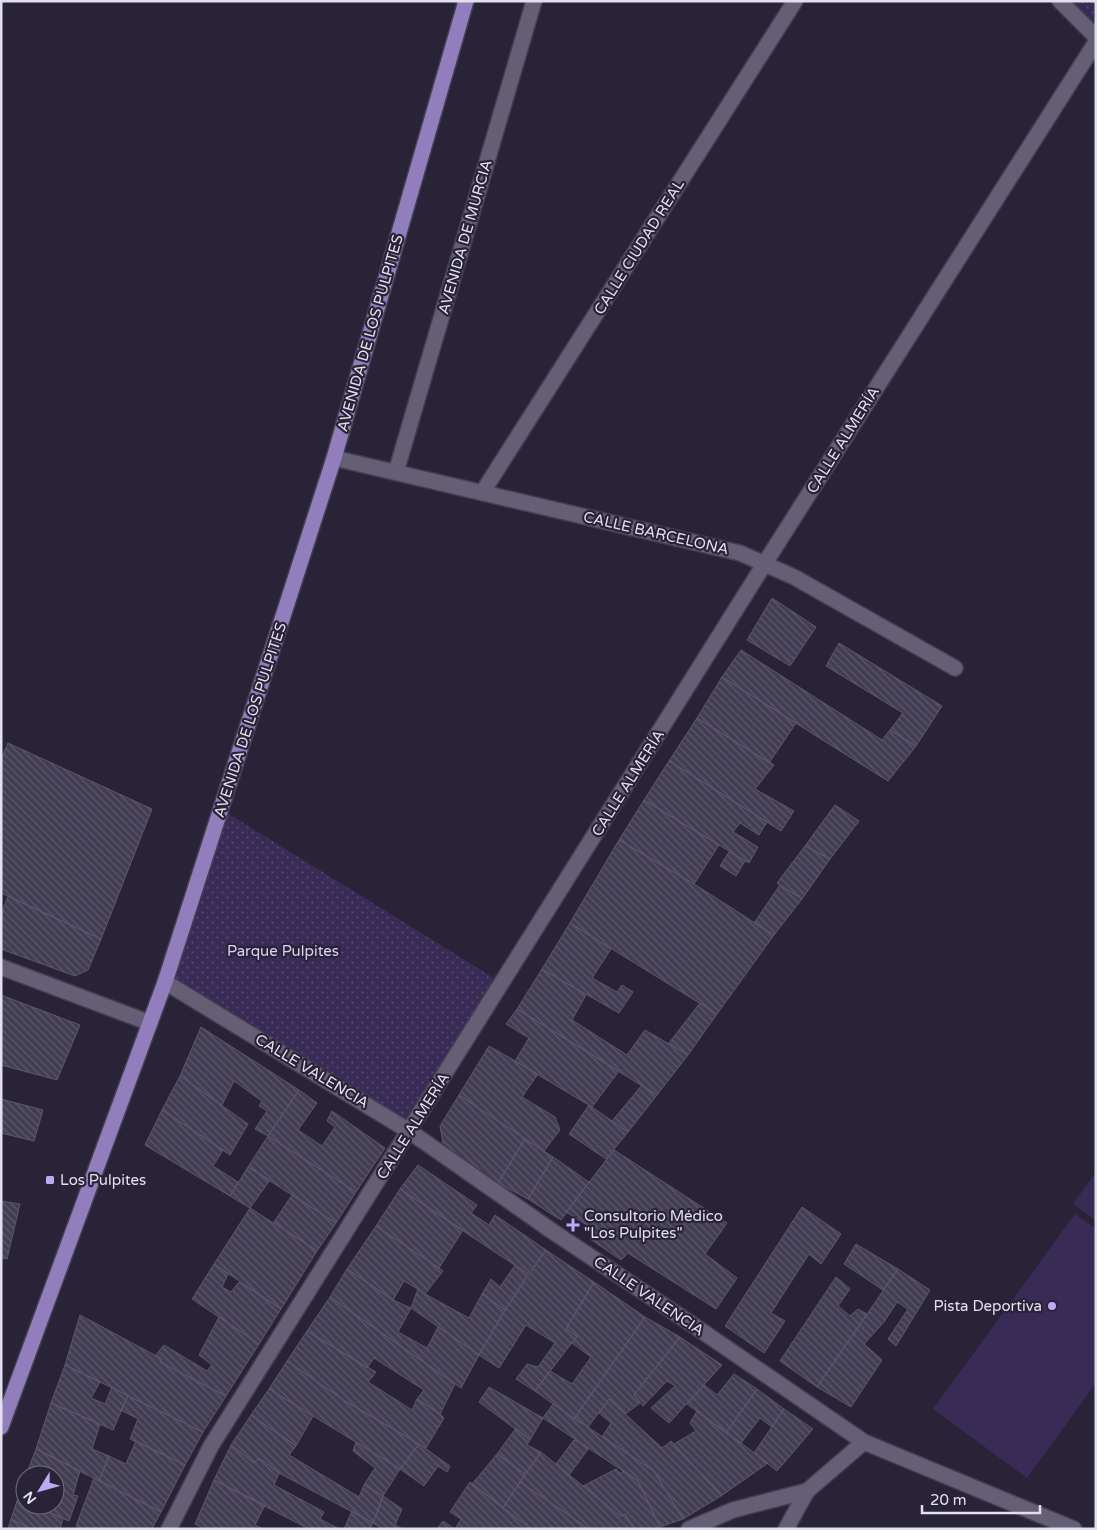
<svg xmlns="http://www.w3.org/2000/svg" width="1097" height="1530" viewBox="0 0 1097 1530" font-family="'Varela Round',sans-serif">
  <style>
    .grass { fill: #382b56 }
    .park { fill: url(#park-dots) }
    .building { fill: url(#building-back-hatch); stroke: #5d576e }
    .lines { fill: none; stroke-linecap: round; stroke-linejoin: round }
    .street-casing { stroke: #433f50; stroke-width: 18 }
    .primary-casing { stroke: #433f50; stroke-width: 18 }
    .street { stroke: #655f76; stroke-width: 15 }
    .primary { stroke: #907fbc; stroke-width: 15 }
    .poi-dot { fill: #bea9f5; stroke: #292337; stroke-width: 2 }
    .labels { text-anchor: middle; stroke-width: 4.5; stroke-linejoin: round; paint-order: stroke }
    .street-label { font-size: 15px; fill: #e3e0ee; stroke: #292337 }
    .park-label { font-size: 15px; fill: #dcd2f8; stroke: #292337 }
    .poi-label { font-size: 15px; fill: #e3e0ee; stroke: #292337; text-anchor: start }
  </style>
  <defs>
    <pattern id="park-dots" width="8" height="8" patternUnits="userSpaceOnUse" patternTransform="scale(1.25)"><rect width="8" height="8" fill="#382b56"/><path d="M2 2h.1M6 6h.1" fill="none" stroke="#55496f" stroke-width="1.8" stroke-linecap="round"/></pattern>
    <pattern id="building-back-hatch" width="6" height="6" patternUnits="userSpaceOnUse" patternTransform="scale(1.25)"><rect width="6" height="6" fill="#423d52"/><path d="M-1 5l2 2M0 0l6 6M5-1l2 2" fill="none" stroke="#5d596b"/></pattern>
  </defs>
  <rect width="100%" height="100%" fill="#292337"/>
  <!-- grass -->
  <path class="grass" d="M1096,1172V1221L1073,1204Z
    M1075,1214L1096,1229V1383L1027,1478L933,1409Z"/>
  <!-- park -->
  <path class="park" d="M1060,1H1096V37Z
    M221,809L502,983L409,1131L165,982Z"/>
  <!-- building -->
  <path class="building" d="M772,598L816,627L790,666L747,640Z
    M839,643L942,706L916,746L890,730L903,713L826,666Z
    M741,650L882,740L890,730L916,746L888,781L722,677Z
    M722,677L796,723L769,763L697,718Z
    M697,718L774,765L755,789L794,811L781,831L669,761Z
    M8,743L152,809L101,939L1,893V759Z
    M669,761L767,822L759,835L740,823L733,832L758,847L749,863L644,800Z
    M644,800L719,845L694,884L619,840Z
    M835,805L859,821L830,859L805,846Z
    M619,840L694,884L774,935L717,1014L570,923Z
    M805,846L830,859L802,899L777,883Z
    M729,852L745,861L736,876L720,866Z
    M780,885L802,899L774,935L754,923Z
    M8,896L101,939L88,970L75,976L1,949V915Z
    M570,923L611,949L592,978L617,992L622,985L633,992L619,1013L542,969Z
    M542,969L586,995L572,1020L627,1055L645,1030L688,1055L657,1095L517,1009Z
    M1,995L80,1025L57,1080L1,1065Z
    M700,1003L717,1014L688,1055L669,1043Z
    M517,1009L619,1071L592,1107L515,1061L529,1038L506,1024Z
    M201,1027L299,1090L268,1136L255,1129L267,1111L259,1106L262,1101L234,1081L222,1105L180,1076Z
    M489,1046L538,1074L522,1097L555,1117L560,1130L544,1151L459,1095Z
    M180,1076L248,1124L230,1155L162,1110Z
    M642,1085L657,1095L628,1132L612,1121Z
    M299,1090L317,1103L298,1130L322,1146L335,1127L327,1121L332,1111L385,1148L356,1192L268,1136Z
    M459,1095L525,1139L498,1183L444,1149L440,1126Z
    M1,1099L43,1110L34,1141L1,1133Z
    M589,1105L628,1132L606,1159L569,1134Z
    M162,1110L223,1150L213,1166L238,1182L230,1196L145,1145Z
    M268,1136L356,1192L336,1223L248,1167Z
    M525,1139L553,1157L528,1199L498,1183Z
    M614,1150L727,1223L705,1254L737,1278L716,1309L628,1253L621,1260L590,1239L595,1230L566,1212Z
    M553,1157L589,1182L561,1220L528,1199Z
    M418,1165L477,1205L471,1213L489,1225L495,1215L546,1250L528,1274L400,1189Z
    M248,1167L270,1180L250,1208L230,1196Z
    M400,1189L463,1230L439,1268L376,1226Z
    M292,1195L336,1223L317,1251L274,1222Z
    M1,1201L20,1204L7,1259L1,1258Z
    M802,1207L841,1234L821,1264L809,1254L771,1313L785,1321L764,1353L725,1326Z
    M250,1208L317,1251L281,1309L214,1264Z
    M376,1226L443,1271L425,1294L469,1318L482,1294L505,1310L479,1355L411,1308L418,1289L404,1281L393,1300L347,1269Z
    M856,1244L898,1269L883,1290L844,1264Z
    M546,1250L594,1282L566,1329L577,1336L535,1391L516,1379L527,1364L538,1367L555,1343L526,1325L499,1368L479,1355L505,1310Z
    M214,1264L228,1274L222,1287L231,1292L239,1282L281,1309L259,1344L192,1299Z
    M515,1265L528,1274L505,1310L482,1294L491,1279L500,1287Z
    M347,1269L393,1300L411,1308L398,1332L427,1348L438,1327L479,1355L461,1388L330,1297Z
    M898,1269L930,1290L896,1346L888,1339L908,1309L897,1302L884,1322L864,1344L882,1360L851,1407L817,1387Z
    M836,1277L850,1289L838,1306L850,1316L858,1309L867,1314L817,1387L780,1361Z
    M594,1282L645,1317L574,1419L535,1391L550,1371L572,1384L591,1357L572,1343L577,1336L566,1329Z
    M330,1297L455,1384L440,1414L417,1399L424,1390L374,1358L367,1368L307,1331Z
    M80,1315L162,1359L160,1362L226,1396L203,1432L65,1365Z
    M219,1317L259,1344L226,1396L160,1362L162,1359L155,1356L164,1345L207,1371L212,1365L199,1355Z
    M645,1317L680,1337L634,1395L640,1403L625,1414L609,1399L588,1427L574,1419Z
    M307,1331L376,1372L368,1382L412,1410L417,1399L440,1414L444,1418L426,1448L345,1401L287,1361Z
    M680,1337L722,1365L669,1423L651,1408L675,1386L667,1381L643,1406L634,1395Z
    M287,1361L345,1401L419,1444L400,1469L269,1389Z
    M65,1365L100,1382L91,1398L105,1404L112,1387L128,1396L113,1430L51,1403Z
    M734,1374L757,1389L726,1433L687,1404L704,1385L717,1395Z
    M489,1387L543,1418L530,1440L479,1402Z
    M269,1389L313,1416L296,1446L251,1415Z
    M757,1389L784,1409L772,1427L760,1418L741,1443L726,1433Z
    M128,1396L203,1432L185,1465L130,1439L138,1419L121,1410Z
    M609,1399L662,1448L671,1441L721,1496L683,1519L654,1471L602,1437L611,1423L599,1413Z
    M51,1403L100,1424L92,1449L109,1456L99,1481L36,1449Z
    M553,1404L654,1471L683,1519L660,1527L638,1481L543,1418Z
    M784,1409L813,1429L777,1471L754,1453Z
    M697,1411L741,1443L768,1463L721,1496L674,1444L696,1431L690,1423Z
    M251,1415L296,1446L289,1455L359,1497L364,1485L383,1496L373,1523L279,1473L259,1458L254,1463L231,1445Z
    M516,1428L530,1440L527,1445L541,1452L525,1474L497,1454Z
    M574,1440L589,1448L569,1475L556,1464Z
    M136,1441L185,1465L161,1512L99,1481L109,1456L126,1464Z
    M356,1442L400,1469L383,1496L364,1485L375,1468L353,1451Z
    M419,1444L450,1466L447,1472L438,1466L424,1486L400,1469Z
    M231,1445L254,1463L259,1458L279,1473L274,1485L324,1512L320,1519L339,1529H309L214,1480Z
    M36,1449L80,1471L73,1495L78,1496L69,1521L33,1505H55V1475H26Z
    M541,1452L620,1516L625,1514L634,1529H589L520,1482Z
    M497,1454L525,1474L503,1508L472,1484Z
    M616,1469L621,1474L623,1470L638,1481L660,1527L656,1529H634L625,1514L620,1516L583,1486Z
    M94,1478L161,1512L152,1529H82L76,1526Z
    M25,1479V1501L18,1498Z
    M214,1480L265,1505L255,1525L263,1529H205L195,1524Z
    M470,1482L523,1523L531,1529H455L461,1519L450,1512Z
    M520,1482L589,1529H531L503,1508Z
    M383,1496L402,1509L395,1525L403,1529H383L373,1523Z
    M18,1498L25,1501V1505H33L63,1519L60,1529H31L11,1519Z
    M352,1511L373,1523L370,1529H344Z
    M11,1519L31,1529H8Z
    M443,1521L455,1529H437Z"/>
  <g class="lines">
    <defs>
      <path id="street" d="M1060,1L1096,37
        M334,458L740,553L794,577L955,668
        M396,472L534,1
        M482,493L795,1
        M1,967L150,1023
        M165,982L409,1131L552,1231L696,1327L864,1442L1074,1529
        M169,1529L211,1446L765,563L1096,42
        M689,1529L733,1510L807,1491
        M786,1529L807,1491L864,1442"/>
      <path id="primary" d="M1,1427L165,982L334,458L466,1"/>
    </defs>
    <!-- street casing -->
    <use href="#street" class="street-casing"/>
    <!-- primary casing -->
    <use href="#primary" class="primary-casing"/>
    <!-- street -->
    <use href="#street" class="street"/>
    <!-- primary -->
    <use href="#primary" class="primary"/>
  </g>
  <!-- markers -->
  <g class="poi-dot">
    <rect x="45" y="1175" width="10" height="10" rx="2.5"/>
    <path d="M570.5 1217.5h5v5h5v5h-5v5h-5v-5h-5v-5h5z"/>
    <circle cx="1052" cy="1306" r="5"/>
  </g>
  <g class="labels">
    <!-- street labels -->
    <g class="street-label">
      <text transform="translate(465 237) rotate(-74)" y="5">AVENIDA DE MURCIA</text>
      <text transform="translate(639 247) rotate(-58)" y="5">CALLE CIUDAD REAL</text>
      <text transform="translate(370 333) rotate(-74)" y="5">AVENIDA DE LOS PULPITES</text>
      <text transform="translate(843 440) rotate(-58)" y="5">CALLE ALMERÍA</text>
      <text transform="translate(656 533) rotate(13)" y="5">CALLE BARCELONA</text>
      <text transform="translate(250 720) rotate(-72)" y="5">AVENIDA DE LOS PULPITES</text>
      <text transform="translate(628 783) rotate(-58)" y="5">CALLE ALMERÍA</text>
      <text transform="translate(312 1071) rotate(31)" y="5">CALLE VALENCIA</text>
      <text transform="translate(413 1126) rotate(-58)" y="5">CALLE ALMERÍA</text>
      <text transform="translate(649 1296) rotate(34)" y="5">CALLE VALENCIA</text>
    </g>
    <!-- park labels -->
    <g class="park-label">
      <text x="283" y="956">Parque Pulpites</text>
    </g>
    <!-- poi labels -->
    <g class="poi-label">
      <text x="60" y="1185">Los Pulpites</text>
      <text x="584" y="1221">Consultorio Médico<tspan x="584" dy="17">"Los Pulpites"</tspan></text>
      <text x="1042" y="1311" text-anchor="end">Pista Deportiva</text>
    </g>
  </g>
  <!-- border -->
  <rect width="1097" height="1530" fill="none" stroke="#e3e0ee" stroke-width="5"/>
  <!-- north arrow -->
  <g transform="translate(40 1490) rotate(233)"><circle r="24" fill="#292337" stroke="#736f80"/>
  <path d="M0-4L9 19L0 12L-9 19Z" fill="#bea9f5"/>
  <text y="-8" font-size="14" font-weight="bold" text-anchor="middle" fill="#e3e0ee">N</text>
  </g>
  <!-- scale -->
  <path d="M922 1505v8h118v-8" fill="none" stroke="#e3e0ee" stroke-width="2.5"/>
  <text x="930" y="1505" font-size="15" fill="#e3e0ee" stroke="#292337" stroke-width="4" paint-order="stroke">20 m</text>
</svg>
